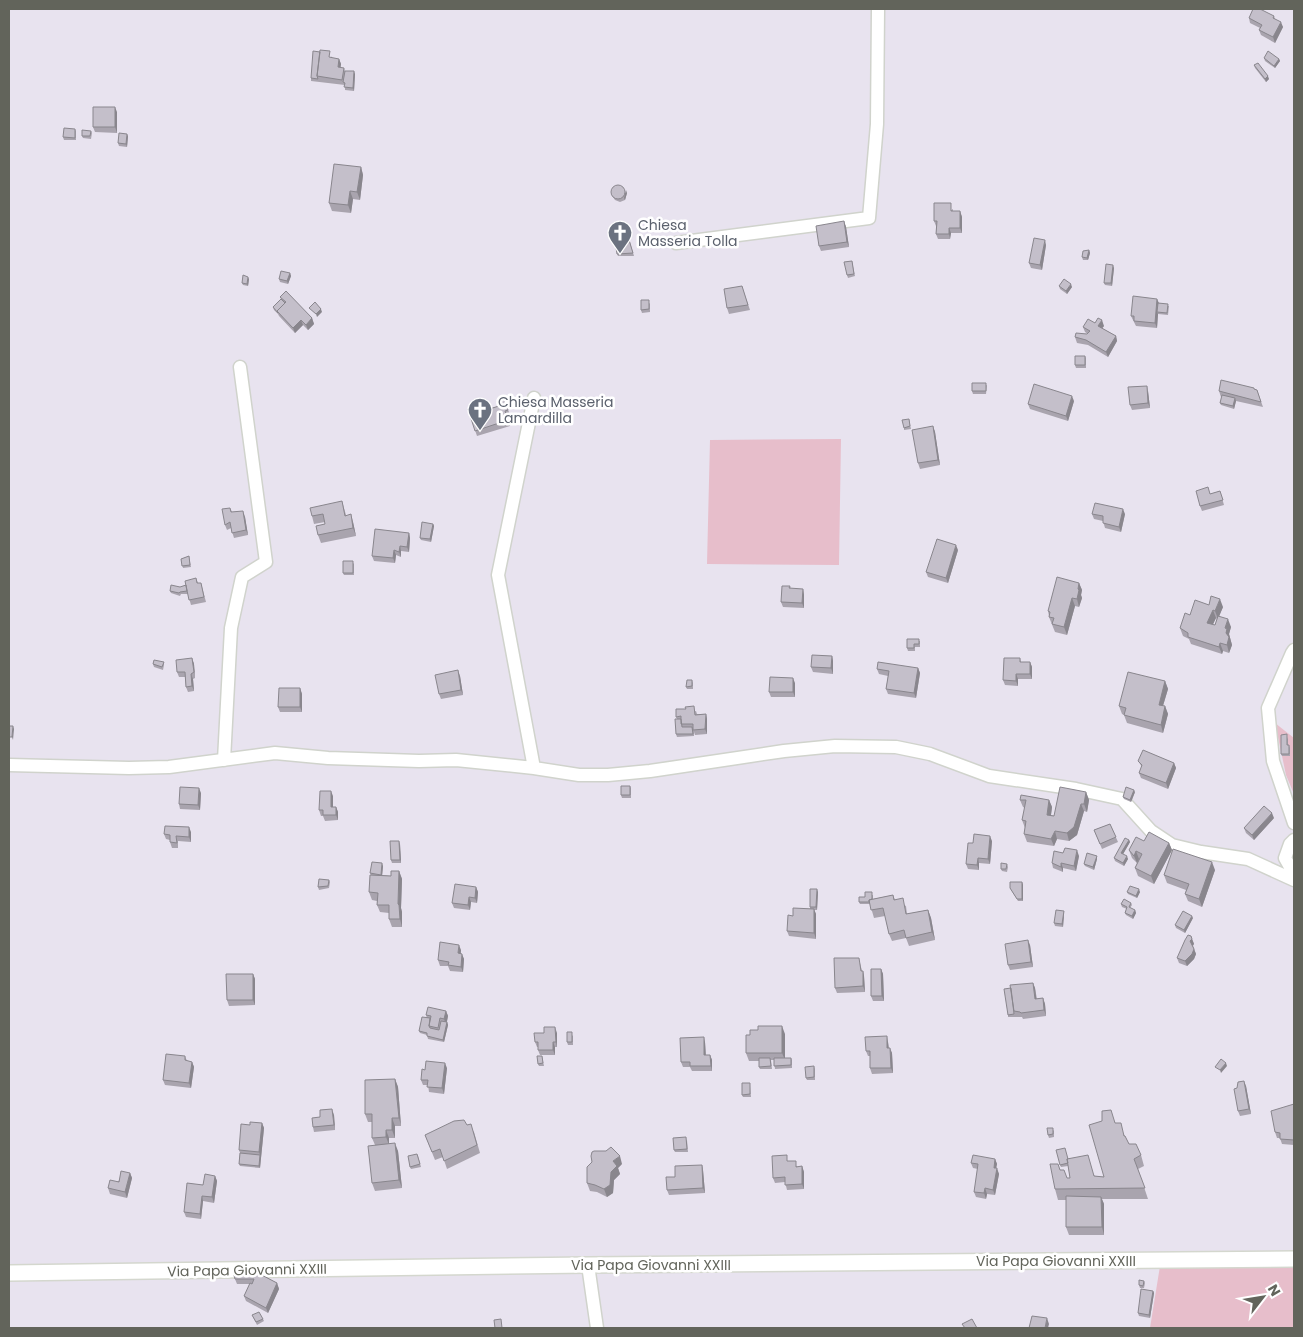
<svg xmlns="http://www.w3.org/2000/svg" width="1303" height="1337" viewBox="0 0 1303 1337" font-family="Poppins,sans-serif">
  <style>
    .green { fill: #e7becb }
    .lines { fill: none; stroke-linecap: round; stroke-linejoin: round }
    .street-casing { stroke: #d0d3cc; stroke-width: 15 }
    .secondary-casing { stroke: #d4d7ce; stroke-width: 18 }
    .street { stroke: #fff; stroke-width: 12 }
    .secondary { stroke: #fff; stroke-width: 15 }
    .wall { fill: #a9a4ae; fill-rule: evenodd }
    .shaded-wall { fill: #89868d }
    .building { fill: #c4bfca; stroke: #89868d }
    .labels { text-anchor: middle; stroke-width: 5; stroke-linejoin: round; paint-order: stroke }
    .worship-label { font-size: 14px; fill: #5b616d; stroke: #fff; text-anchor: start }
    .street-label { font-size: 14px; fill: #62645b; stroke: #fff }
  </style>
  <rect width="100%" height="100%" fill="#e8e3ef"/>
  <!-- green -->
  <path class="green" d="M841,439L839,565L707,564L710,440Z
    M1275,723L1294,738V794L1286,775Z
    M1294,1265V1328H1150L1160,1266Z"/>
  <g class="lines">
    <defs>
      <path id="street" d="M676,243L869,218L877,124L878,9
        M1294,650L1292,653L1268,708L1273,761L1294,823
        M224,760L231,628L242,577L266,562L240,367
        M9,765L129,768L169,767L275,753L328,758L419,761L456,760L534,768L579,775H608L650,771L784,751L835,746L896,747L930,754L989,776L1076,789L1122,799L1151,831L1172,845L1201,852L1248,859L1294,880
        M534,768L498,575L534,398
        M1294,840L1290,844L1285,858L1294,874
        M588,1265L597,1328"/>
      <path id="secondary" d="M9,1273L588,1265L1294,1259"/>
    </defs>
    <!-- street casing -->
    <use href="#street" class="street-casing"/>
    <!-- secondary casing -->
    <use href="#secondary" class="secondary-casing"/>
    <!-- street -->
    <use href="#street" class="street"/>
    <!-- secondary -->
    <use href="#secondary" class="secondary"/>
  </g>
  <!-- wall -->
  <path class="wall" d="M1274,16L1275,19L1283,27L1275,43L1261,35L1259,30L1260,28L1250,23L1249,18Z
    M332,56L331,58L339,59L341,64L340,68H344L345,71L355,74L354,91L345,90V85L311,81V78Z
    M1264,58L1279,59L1280,61L1275,68L1265,61Z
    M1254,65L1269,79L1266,82L1255,68Z
    M117,112V133L95,132L93,127Z
    M75,129L76,131V140H64L63,137Z
    M91,131L92,133L91,139L83,138L82,136Z
    M128,136L127,147L119,146L118,143Z
    M361,167L363,175L360,200L353,199L351,213L332,211L329,203Z
    M627,193L625,200L620,202L615,200L611,194Z
    M953,209V211H960L962,217V233H951L950,239H938L936,234V226L934,221Z
    M844,221L846,227L849,247L821,251L819,246Z
    M630,242L634,256H618L617,254Z
    M1046,245L1042,270L1031,268L1029,263Z
    M1089,250L1090,253L1088,260H1083L1082,257Z
    M852,261L855,276L848,278L847,275Z
    M1114,268L1112,286L1105,285L1104,283Z
    M290,273L291,276L288,284L280,282L279,279Z
    M249,279L248,286L243,285L242,283Z
    M742,286L750,310L729,314L727,308Z
    M1059,286L1072,287L1067,294L1060,289Z
    M280,297L312,318L314,324L308,330L303,325L295,333L279,316L278,314L274,310L273,307L281,299Z
    M1157,299L1159,303L1169,306L1168,315L1158,314L1157,328L1136,326L1131,316Z
    M650,303V312L642,313L641,310Z
    M1095,323L1104,326L1102,328L1116,336L1117,341L1108,357L1088,345L1077,343L1075,337L1088,334L1085,332L1083,327Z
    M1085,356L1086,358V368H1076L1075,365Z
    M987,385L986,394H973L972,391Z
    M1254,388V390H1257L1263,407L1236,401L1234,409L1221,405L1220,403L1222,397H1221L1219,391Z
    M1148,391L1150,408L1132,410L1130,405Z
    M504,398L510,415L507,416L510,426L477,436L468,409L486,410L499,406Z
    M1074,401L1068,421L1030,409L1028,404Z
    M909,419L911,429L904,430V428Z
    M933,426L935,432L940,465L920,469L918,463Z
    M1220,491L1224,505L1202,511L1200,506L1210,494Z
    M342,501L346,515L353,522L356,536L321,543L318,535L325,524V522L314,524L312,516Z
    M230,508L232,512L245,517L248,535L234,538L231,528L227,530L225,525Z
    M1092,514H1125L1121,532L1105,528L1103,521L1094,519Z
    M433,524L434,526L431,542L421,540L420,538Z
    M409,533L410,538L409,552L401,551V557L396,555L395,563L374,561L372,556Z
    M958,550L948,583L928,577L926,572Z
    M189,556L191,567L183,568L181,559Z
    M354,563V575H344L343,573Z
    M196,578L198,583H201L206,602L191,605L188,594H181L180,596L171,593L170,591L186,585Z
    M1079,583L1082,590L1081,595L1082,598L1079,607L1075,606L1067,635L1055,632L1049,617V616L1048,611Z
    M790,586L791,589H803L804,595V608L783,607L781,602Z
    M1209,605L1223,607L1219,616L1231,627L1229,634L1232,645L1229,653L1223,651L1222,654L1191,644L1189,639L1183,636L1180,628L1190,615ZM1216,618L1217,619L1215,625H1212Z
    M907,639L920,641V647H915V651H908L907,648Z
    M832,656L833,661V674L813,672L811,667Z
    M192,658L194,664L195,678L193,679L194,691L188,692L186,687L185,677H179L177,672Z
    M1020,658L1021,662H1030L1032,667V679H1018V686L1005,685L1003,680Z
    M164,662V665L163,670L154,667L153,664Z
    M918,668L920,673L916,698L888,694L886,689L888,676L879,674L877,669Z
    M460,676L463,695L441,699L439,694Z
    M692,680L693,683V689H687L686,687Z
    M1165,681L1168,689L1163,706H1165L1168,714L1163,733L1127,723L1124,715L1122,714L1119,706Z
    M795,683V697H771L769,692Z
    M300,688L302,694V712H280L278,707Z
    M696,711L697,714H706L707,719V734L695,735L694,732V736L677,737L676,734L677,719L676,717Z
    M1288,737V745H1289L1290,748V756H1282L1281,754Z
    M1138,761L1174,763L1176,768L1168,789L1141,778L1139,773L1142,767Z
    M630,786L631,788V798H622L621,795Z
    M1086,792L1089,800L1087,812L1084,811L1077,835L1069,841L1057,839L1054,846L1027,842L1024,834L1025,828L1022,820L1025,808L1023,807L1020,800H1049L1052,807L1051,815L1054,816Z
    M1135,792L1131,802L1124,799L1123,797Z
    M201,793L200,810L180,809L179,804Z
    M333,796V807H336L338,812V820L325,821L323,816H321L319,810Z
    M1274,818L1254,840L1246,833L1244,828Z
    M1110,824L1118,842L1102,849L1094,830Z
    M191,832V842L178,841V848H172L170,842V840L166,839L164,834Z
    M1129,840L1130,842L1123,854L1128,859L1124,866L1115,861L1114,858Z
    M992,841L990,864L979,863V870L968,869L966,864L973,843Z
    M1144,841L1169,843L1172,850L1154,884L1138,876L1135,868L1137,863L1132,858L1129,850Z
    M400,844L401,863H392L391,860Z
    M1079,856L1076,871L1063,868V872L1053,868L1052,863Z
    M1097,856V859L1094,870L1085,866L1084,864Z
    M1007,864L1008,867L1007,872L1002,871L1001,869Z
    M383,866L382,875L391,876L399,871L402,879L401,908L402,912V927H392L389,919V913L380,912L377,905V901L372,900L369,892L371,875L370,873Z
    M1215,870L1202,907L1188,901L1185,894L1186,890L1167,883L1164,875Z
    M329,880L330,882L329,888L319,890L318,887Z
    M1022,882L1023,885V901H1018L1010,888Z
    M476,887L478,892L477,903L471,902L470,910L454,908L452,903Z
    M818,892L817,910H814L816,914V939L789,936L787,931L793,916L810,909V907Z
    M1127,892H1140L1137,898L1128,894Z
    M873,895V899L893,895L895,900L906,906L907,914L928,910L931,918L935,940L909,946L906,938L892,941L889,934L885,916L874,918L870,904H860L859,902L865,897Z
    M1131,903L1132,905L1130,908L1135,910L1136,913L1133,919L1126,915L1125,913L1127,909L1122,907L1121,904Z
    M1064,911V914L1063,927L1055,926L1054,923Z
    M1193,918L1185,933L1176,928L1175,925Z
    M1191,936L1194,944L1193,946L1196,954L1194,959L1187,966L1179,963L1177,958Z
    M1030,945L1033,967L1010,970L1008,965Z
    M461,950V953L464,959L463,972L450,971L448,966H440L438,960Z
    M860,963L862,971H863L864,976L865,992L837,993L835,988Z
    M881,969L883,974L884,1001H873L871,996Z
    M253,974L255,979V1005L229,1006L227,1000Z
    M1033,983L1035,988L1037,999L1043,998L1045,1004L1046,1016L1023,1019L1022,1017H1008V1015L1011,988Z
    M446,1011L448,1016L447,1022L448,1025L444,1042L428,1039L427,1035L420,1033L419,1031L427,1018L426,1015Z
    M557,1033V1047H555V1055H540L538,1050V1047H537L535,1042Z
    M785,1034V1058H791L792,1060V1068L775,1069L774,1060H771L772,1069H760L759,1067V1061H749L746,1053Z
    M573,1035V1045H568L567,1042Z
    M705,1042L706,1055H710L712,1060V1071H692L690,1067H683L681,1062Z
    M888,1042L889,1048L892,1053L893,1073L872,1074L870,1068V1056H868L866,1051Z
    M185,1056L187,1061L192,1062L194,1067L191,1088L165,1085L163,1080Z
    M542,1056L544,1066H539L538,1064Z
    M814,1066L815,1069V1080H807L806,1078Z
    M447,1068L444,1094L429,1092L428,1085H423L421,1080L425,1070Z
    M395,1079L398,1087L401,1126H395V1138H389V1143L398,1151L402,1188L375,1191L372,1183L375,1145L372,1138V1122H368L365,1114Z
    M750,1085L751,1097H743L742,1095Z
    M1246,1086L1251,1114L1240,1116L1238,1111Z
    M1294,1104V1145L1282,1144L1280,1138H1277L1275,1132Z
    M334,1115L335,1130L314,1132L313,1127L320,1117Z
    M262,1123L264,1128L260,1168L240,1166L239,1164L240,1153L239,1150L250,1125Z
    M1115,1123L1125,1136L1129,1144L1141,1155L1144,1166L1138,1169L1148,1199H1102L1104,1204V1235H1069L1066,1227V1200H1058L1055,1189L1060,1170L1067,1178H1070L1068,1166L1061,1167L1060,1165L1069,1159L1095,1176L1104,1177Z
    M467,1125L474,1132L480,1153L447,1169L443,1157L435,1160L425,1135Z
    M1054,1130V1137L1049,1138L1048,1135Z
    M687,1140L688,1152H675L674,1150Z
    M418,1156L421,1167L411,1169L410,1167Z
    M995,1159L997,1164L996,1168L999,1174L995,1195L987,1194L986,1199L976,1197L974,1192L978,1169L973,1168L971,1163Z
    M789,1161L798,1167L802,1166L804,1172V1189L787,1190L785,1182L775,1183L773,1178Z
    M622,1164L618,1168L620,1174L614,1180L613,1193L607,1197L597,1192L590,1191L587,1183Z
    M702,1165L703,1170L705,1193L669,1195L667,1190Z
    M130,1173L132,1178L127,1198L110,1194L108,1188Z
    M215,1176L217,1181L214,1203L203,1201L201,1219L186,1217L184,1212L203,1185Z
    M256,1272L277,1283L279,1289L268,1313L246,1301L244,1296L250,1284H237L235,1279Z
    M1144,1281L1145,1283L1144,1288H1140L1139,1285Z
    M1153,1291L1154,1293L1150,1318L1139,1316L1138,1313Z
    M252,1315L263,1319L264,1321L257,1325Z"/>
  <!-- shaded-wall -->
  <path class="shaded-wall" d="M1281,22L1283,27L1275,43L1273,37Z
    M339,59L341,64L340,72L338,67Z
    M1279,59L1280,61L1275,68L1274,66Z
    M354,71L355,74L354,91L353,88Z
    M1268,76L1269,79L1266,82L1265,79Z
    M115,107L117,112V133L115,127Z
    M127,134L128,136L127,147L126,144Z
    M361,167L363,175L360,200L357,192Z
    M626,190L627,193L625,200L624,198Z
    M350,191L353,199L351,213L348,205Z
    M960,211L962,217V233L960,228Z
    M844,221L846,227L849,247L847,242Z
    M949,228L951,233L950,239L949,234Z
    M1045,240L1046,245L1042,270L1040,265Z
    M1089,250L1090,253L1088,260L1087,258Z
    M1113,265L1114,268L1112,286L1111,283Z
    M290,273L291,276L288,284L287,281Z
    M248,277L249,279L248,286L247,284Z
    M1071,284L1072,287L1067,294L1066,291Z
    M1157,299L1159,304L1157,312L1158,314L1157,328L1155,323Z
    M321,309L322,312L317,317L316,314Z
    M312,318L314,324L308,330L306,325Z
    M301,320L303,325L295,333L293,328Z
    M1102,320L1104,326L1100,331L1098,326Z
    M1116,336L1117,341L1108,357L1106,352Z
    M1147,386L1148,391L1150,408L1148,403Z
    M1072,396L1074,401L1068,421L1066,416Z
    M1235,398L1236,401L1234,409L1233,406Z
    M933,426L935,432L940,465L938,460Z
    M1123,509L1125,514L1121,532L1119,527Z
    M243,511L245,517L248,535L246,530Z
    M351,514L353,522L356,536L353,528Z
    M433,524L434,526L431,542L430,539Z
    M409,533L410,538L409,552L407,547Z
    M956,545L958,550L948,583L946,578Z
    M400,546L401,551V557L399,552Z
    M394,550L396,555L395,563L393,558Z
    M1079,583L1082,590L1081,595L1082,598L1079,607L1077,599L1078,589Z
    M803,589L804,595V608L802,603Z
    M1072,598L1075,606L1067,635L1064,627Z
    M1220,599L1223,607L1218,619L1215,611Z
    M1213,610L1216,618L1210,631L1207,623Z
    M1228,619L1231,627L1229,634L1232,645L1229,653L1227,645L1225,628Z
    M1220,643L1223,651L1222,654L1219,647Z
    M832,656L833,661V674L831,668Z
    M192,658L194,664L195,678L194,672Z
    M1030,662L1032,667V679L1030,674Z
    M918,668L920,673L916,698L914,693Z
    M458,670L460,676L463,695L461,690Z
    M191,674L193,679L194,691L192,686Z
    M1016,674L1018,679V686L1016,681Z
    M793,678L795,683V697L793,692Z
    M1165,681L1168,689L1161,712L1159,705Z
    M300,688L302,694V712L300,707Z
    M1165,706L1168,714L1163,733L1161,725Z
    M706,714L707,719V734L705,729Z
    M13,726L14,729L13,740L12,737Z
    M1174,763L1176,768L1168,789L1166,783Z
    M199,788L201,793L200,810L198,805Z
    M1134,790L1135,792L1131,802L1130,800Z
    M331,791L333,796V812L331,807Z
    M1086,792L1089,800L1087,812L1084,804Z
    M1049,800L1052,807L1050,822L1047,815Z
    M1081,804L1084,811L1077,835L1069,841L1067,833Z
    M336,807L338,812V820L336,815Z
    M1272,813L1274,818L1254,840L1252,835Z
    M189,827L191,832V842L189,837Z
    M1055,831L1057,839L1054,846L1051,839Z
    M990,836L992,841L990,864L988,859Z
    M1129,840L1130,842L1122,856L1121,853Z
    M399,841L400,844L401,863L400,860Z
    M1169,843L1172,850L1154,884L1151,876Z
    M1077,850L1079,856L1076,871L1074,866Z
    M1136,851L1139,859L1137,863L1134,856Z
    M1097,856V859L1094,870L1093,867Z
    M1127,856L1128,859L1124,866L1123,863Z
    M978,858L979,863V870L977,865Z
    M1212,862L1215,870L1202,907L1199,899Z
    M382,863L383,866L382,877L381,875Z
    M1061,863L1063,868V872L1061,867Z
    M399,871L402,879L401,908L402,912V927L400,919L398,904Z
    M1022,882L1023,885V901L1022,899Z
    M476,887L478,892L477,903L475,898Z
    M817,889L818,892L817,910L816,907Z
    M1139,889L1140,892L1137,898L1136,896Z
    M469,897L471,902L470,910L468,905Z
    M814,909L816,914V939L814,933Z
    M928,910L931,918L935,940L932,932Z
    M1135,910L1136,913L1133,919L1132,916Z
    M1064,911V914L1063,927L1062,924Z
    M1192,916L1193,918L1185,933L1184,930Z
    M1192,939L1194,944L1192,946L1190,941Z
    M1028,940L1030,945L1033,967L1031,962Z
    M459,945L461,950L460,958L458,953Z
    M1194,949L1196,954L1194,959L1187,966L1185,961Z
    M462,954L464,959L463,972L461,967Z
    M881,969L883,974L884,1001L882,996Z
    M863,971L864,976L865,992L863,986Z
    M253,974L255,979V1005L253,1000Z
    M1033,983L1035,988L1037,1005L1035,999Z
    M1043,998L1045,1004L1046,1016L1044,1010Z
    M446,1011L448,1016L446,1025L444,1019Z
    M447,1022L448,1025L444,1042L443,1040Z
    M782,1026L785,1034V1060L782,1053Z
    M555,1027L557,1033V1047L556,1042Z
    M887,1036L888,1042L889,1053L887,1048Z
    M704,1037L705,1042L706,1061L704,1055Z
    M553,1042L555,1047V1055L553,1050Z
    M890,1048L892,1053L893,1073L891,1068Z
    M710,1055L712,1060V1071L711,1066Z
    M192,1062L194,1067L191,1088L189,1083Z
    M445,1063L447,1068L444,1094L442,1088Z
    M1226,1063L1227,1066L1221,1073L1220,1070Z
    M395,1079L398,1087L401,1126L399,1118Z
    M1244,1081L1246,1086L1251,1114L1249,1109Z
    M332,1109L334,1115L335,1130L334,1125Z
    M392,1118L395,1126V1138L392,1130Z
    M262,1123L264,1128L260,1168L259,1166L260,1155L259,1152Z
    M386,1130L389,1138V1145L386,1137Z
    M395,1143L398,1151L402,1188L399,1180Z
    M620,1156L622,1164L618,1168L620,1174L614,1180L613,1193L607,1197L604,1189L611,1172L613,1161Z
    M995,1159L997,1164L995,1173L994,1168Z
    M702,1165L703,1170L705,1193L703,1188Z
    M802,1166L804,1172V1189L802,1184Z
    M997,1168L999,1174L995,1195L993,1190Z
    M130,1173L132,1178L127,1198L125,1192Z
    M215,1176L217,1181L214,1203L212,1197Z
    M985,1188L987,1194L986,1199L984,1193Z
    M202,1196L203,1201L201,1219L200,1214Z
    M1101,1197L1104,1204V1235L1102,1227Z
    M277,1283L279,1289L268,1313L266,1308Z
    M1153,1291L1154,1293L1150,1318L1149,1315Z
    M1047,1318L1049,1324L1048,1328H1045Z"/>
  <!-- building -->
  <path class="building" d="M1253,9H1260L1274,16L1273,18L1281,22L1273,37L1259,30L1262,25L1249,18Z
    M320,50L330,51L329,57L339,59L338,67L344,68L342,80L317,76Z
    M313,51L320,52L317,76L318,79L311,78Z
    M1268,51L1279,59L1274,66L1264,58Z
    M1258,63L1268,76L1265,79L1254,65Z
    M345,71H354L353,88L344,87L345,83L343,82Z
    M93,107H115V127H93Z
    M64,128L75,129V138L63,137Z
    M82,130L91,131L90,136H82Z
    M119,133L127,134L126,144L118,143Z
    M334,164L361,167L357,192L350,191L348,205L329,203Z
    M611 192a7 7 0 1 1 14 0a7 7 0 1 1-14 0Z
    M934,203H951V211H960V228H949V234H936L937,221H934Z
    M844,221L847,242L819,246L816,226Z
    M1034,238L1045,240L1040,265L1029,263Z
    M629,240L633,253L617,254L615,241Z
    M1089,250L1087,258L1082,257L1083,251Z
    M852,261L854,274L847,275L844,262Z
    M1106,264L1113,265L1111,283H1104Z
    M281,271L290,273L287,281L279,279Z
    M243,275L248,277L247,284L242,283Z
    M1064,279L1071,284L1066,291L1059,286Z
    M742,286L748,305L727,308L724,289Z
    M286,291L312,318L306,325L301,320L293,328L277,311L286,302L280,297Z
    M1133,296L1157,299L1155,323L1134,321V316H1131Z
    M281,299L285,303L277,311L278,313L273,307Z
    M641,300H649V309L641,310Z
    M315,302L321,309L316,314L309,308Z
    M1158,303L1168,304L1167,313L1157,312Z
    M1098,318L1102,320L1098,326L1116,336L1106,352L1086,340L1075,337L1076,333L1087,334L1090,331L1083,327L1088,319L1095,323Z
    M1075,356H1085V365H1075Z
    M1221,380L1254,388V389L1257,390L1261,402L1219,391Z
    M972,383H986V391H972Z
    M1034,384L1072,396L1066,416L1028,404Z
    M1147,386L1148,403L1130,405L1128,387Z
    M1222,395L1235,398L1233,406L1220,403Z
    M504,398L508,410L505,411L508,420L475,431L468,409L484,403L486,410L499,406L497,401Z
    M909,419L910,426L904,428L902,420Z
    M933,426L938,460L918,463L912,430Z
    M1208,487L1210,494L1220,491L1223,500L1200,506L1196,491Z
    M342,501L345,516L351,514L353,528L318,535L316,526L325,524L323,514L312,516L310,508Z
    M1095,503L1123,509L1119,527L1103,523V516L1092,514Z
    M230,508L231,512L243,511L246,530L232,533L230,522L225,525L222,509Z
    M422,522L433,524L430,539L420,538Z
    M375,529L409,533L407,547L400,546L399,552L394,550L393,558L372,556Z
    M937,539L956,545L946,578L926,572Z
    M189,556L190,565L182,566L181,559Z
    M343,561H353V573H343Z
    M1057,577L1079,583L1078,589L1079,590L1077,599L1072,598L1064,627L1052,624L1054,618L1049,617L1050,612L1048,611Z
    M196,578L197,583H201L204,597L189,600L185,581Z
    M171,585L180,587L186,585L187,591L180,592L179,593L170,591Z
    M782,586H790L789,588L803,589L802,603L781,602Z
    M1211,596L1220,599L1215,611L1213,610L1207,623L1215,625L1218,616L1228,619L1225,628L1227,629L1226,633L1229,637L1227,645L1220,643L1219,647L1188,637V633L1180,628L1185,613L1190,615L1195,600L1209,605Z
    M907,639H919V644H914V648H907Z
    M812,655L832,656L831,668L811,667Z
    M192,658L194,672L191,674L192,686L186,687L185,672H177L176,660Z
    M1004,658H1020V662H1030V674H1016V681L1003,680Z
    M154,660L164,662L162,667L153,664Z
    M878,662L918,668L914,693L886,689L889,671L877,669Z
    M458,670L461,690L439,694L435,675Z
    M1128,672L1165,681L1159,705L1165,706L1161,725L1124,715L1126,708L1119,706Z
    M770,677L793,678V692H769Z
    M687,680H692V686L686,687Z
    M279,688H300V707H278Z
    M694,706L695,715L706,714L705,729L693,730V724H681V716L676,717V709H686L685,707Z
    M675,719H681L682,727H692L693,734H676Z
    M9,726H13L12,737H9Z
    M1287,734V745H1289V754H1281V735Z
    M1143,750L1174,763L1166,783L1139,773L1142,765L1138,761Z
    M621,786H630V795H621Z
    M180,787L199,788L198,805L179,804Z
    M1060,787L1086,792L1084,804H1081L1074,827L1067,833L1055,831L1051,839L1024,834L1026,821L1022,820L1026,800H1020L1021,795L1049,800L1047,815L1054,816Z
    M1126,787L1134,790L1130,800L1123,797Z
    M320,791H331V807H336V815H323V810H319Z
    M1264,806L1272,813L1252,835L1244,828Z
    M1110,824L1116,837L1100,844L1094,830Z
    M165,826L189,827V837L176,836L177,843L170,842V835L164,834Z
    M1149,832L1169,843L1151,876L1135,868L1142,854L1136,851L1134,856L1129,850L1136,837L1144,841Z
    M974,834L990,836L988,859L978,858L977,865L966,864L968,843H973Z
    M1125,838L1129,840L1121,853L1127,856L1123,863L1114,858Z
    M390,841H399L400,860H391Z
    M1065,848L1077,850L1074,866L1061,863V867L1052,863L1054,851L1063,853Z
    M1173,849L1212,862L1199,899L1185,894L1189,884L1164,875Z
    M1087,853L1097,856L1093,867L1084,864Z
    M372,862L382,863L381,875L370,873Z
    M1001,863L1007,864L1006,869H1001Z
    M391,871H399L398,904L399,905L400,919H389V905H377L378,893L369,892L370,875L391,876Z
    M319,879L329,880L328,886L318,887Z
    M1010,882H1022V899H1017L1010,888Z
    M455,884L476,887L475,898L469,897L468,905L452,903Z
    M1130,886L1139,889L1136,896L1127,892Z
    M810,889H817L816,907H810Z
    M865,892H872V899L869,900V902H859V897H865Z
    M893,895L894,900L903,898L906,914L928,910L932,932L906,938L904,930L889,934L883,908L871,910L869,900Z
    M1124,899L1131,903L1129,907L1135,910L1132,916L1125,913L1127,907L1121,904Z
    M793,908L814,909V933L787,931L788,915L793,916Z
    M1056,910L1064,911L1062,924L1054,923Z
    M1183,911L1192,916L1184,930L1175,925Z
    M1188,935L1191,936L1192,939L1190,941L1194,949L1192,954L1185,961L1177,958L1185,940Z
    M1028,940L1031,962L1008,965L1005,944Z
    M440,942L459,945L458,953L462,954L461,967L448,965L449,962L438,960Z
    M834,958H859L861,971H863V986L835,988Z
    M871,969H881L882,996H871Z
    M226,974H253V1000H227Z
    M1033,983L1035,999L1043,998L1044,1010L1021,1013L1020,1012L1014,1011L1010,985Z
    M1011,988L1014,1014L1008,1015L1004,989Z
    M428,1007L446,1011L444,1019L440,1018L438,1028L429,1026L431,1016L426,1015Z
    M422,1017L430,1018L429,1026L430,1028L439,1030L441,1021L447,1022L443,1040L427,1036V1033L419,1031Z
    M758,1026H782V1053H746V1035H750V1030H758Z
    M544,1027H555L556,1042H553V1050H538V1042H535L534,1033H544Z
    M567,1032H572V1042H567Z
    M887,1036V1048H890L891,1068H870V1051H866L865,1037Z
    M704,1037V1055H710L711,1066H690V1062H681L680,1038Z
    M166,1054L185,1056V1060L192,1062L189,1083L163,1080Z
    M537,1056H542L543,1063L538,1064Z
    M759,1058H770L771,1066L759,1067Z
    M774,1058H791V1065L774,1066Z
    M1221,1059L1226,1063L1220,1070L1215,1067Z
    M426,1061L445,1063L442,1088L427,1087L428,1080H421L422,1069L425,1070Z
    M814,1066V1077L806,1078L805,1067Z
    M395,1079L399,1118H392V1130H386V1137L372,1138V1114H365V1080Z
    M1244,1081L1249,1109L1238,1111L1234,1089L1237,1088L1238,1082Z
    M742,1083H750V1094L742,1095Z
    M1294,1104V1140L1280,1139V1133L1275,1132L1271,1111Z
    M332,1109L334,1125L313,1127L312,1118L320,1117V1110Z
    M1111,1110L1115,1123H1121L1124,1136H1125L1129,1144H1136L1141,1155L1134,1159L1145,1188L1055,1189L1050,1164H1058L1060,1170H1064L1067,1178H1070L1067,1159L1088,1155L1094,1176L1104,1177L1089,1125L1102,1121V1111Z
    M464,1120L467,1125L471,1124L477,1145L444,1161L440,1149L432,1152L425,1135L454,1121Z
    M250,1122L262,1123L259,1152L239,1150L241,1124L250,1125Z
    M1047,1128H1053V1134L1048,1135Z
    M686,1137L687,1149L674,1150L673,1138Z
    M395,1143L399,1180L372,1183L368,1146Z
    M611,1147L620,1156L613,1161L617,1166L611,1172L610,1185L604,1189L595,1185L587,1183V1167L592,1162L591,1156L592,1152L594,1151H606Z
    M1065,1148L1068,1159H1067L1068,1163L1060,1165L1056,1150Z
    M240,1153L260,1155L259,1166L239,1164Z
    M417,1154L420,1164L410,1167L408,1156Z
    M787,1155V1161H796V1167L802,1166V1184L785,1185V1177L773,1178L772,1156Z
    M973,1155L995,1159L994,1168H997L993,1190L985,1188L984,1193L974,1192L978,1164L971,1163Z
    M702,1165L703,1188L667,1190L666,1177H675V1166Z
    M121,1171L130,1173L125,1192L108,1188L110,1180L119,1182Z
    M205,1174L215,1176L212,1197L202,1196L200,1214L184,1212L187,1183L203,1185Z
    M1066,1196L1101,1197L1102,1227H1066Z
    M233,1272H256L277,1283L266,1308L244,1296L250,1283L252,1284L254,1279H235Z
    M1139,1280L1144,1281L1143,1286L1139,1285Z
    M1141,1289L1153,1291L1149,1315L1138,1313Z
    M259,1312L263,1319L256,1322L252,1315Z
    M1032,1316L1047,1318L1045,1328H1029Z
    M501,1319L502,1328H495L494,1320Z
    M972,1319L977,1328H965L962,1324Z"/>
  <!-- icons -->
  <defs>
    <symbol id="church-pin" viewBox="-11 -11 22 30"><path d="M0 17L-7.5 6A9.5 9.5 0 1 1 7.5 6Z" fill="#6b7280" stroke="#fff"/><path d="M-1.2-6h2.4v3.5h3.3v2.4h-3.3V6h-2.4V-.1h-3.3v-2.4h3.3Z" fill="#fff"/></symbol>
  </defs>
  <g fill-rule="evenodd">
    <use href="#church-pin" x="606" y="219" width="28" height="38"/>
    <use href="#church-pin" x="466" y="396" width="28" height="38"/>
  </g>
  <g class="labels">
    <!-- worship labels -->
    <g class="worship-label">
      <text x="638" y="230">Chiesa<tspan x="638" dy="16">Masseria Tolla</tspan></text>
      <text x="498" y="407">Chiesa Masseria<tspan x="498" dy="16">Lamardilla</tspan></text>
    </g>
    <!-- street labels -->
    <g class="street-label">
      <text x="1056" y="1266">Via Papa Giovanni XXIII</text>
      <text x="651" y="1270">Via Papa Giovanni XXIII</text>
      <text transform="translate(247 1270) rotate(-1)" y="5">Via Papa Giovanni XXIII</text>
    </g>
  </g>
  <!-- border -->
  <rect width="1303" height="1337" fill="none" stroke="#62645b" stroke-width="20"/>
  <!-- north arrow -->
  <g transform="translate(1263 1297) rotate(59)" stroke="#ffffff" stroke-width="4" paint-order="stroke">
  <path d="M0-4L9 19L0 12L-9 19Z" fill="#62645b"/>
  <text y="-8" font-size="14" font-weight="bold" text-anchor="middle" fill="#62645b">N</text>
  </g>
</svg>
